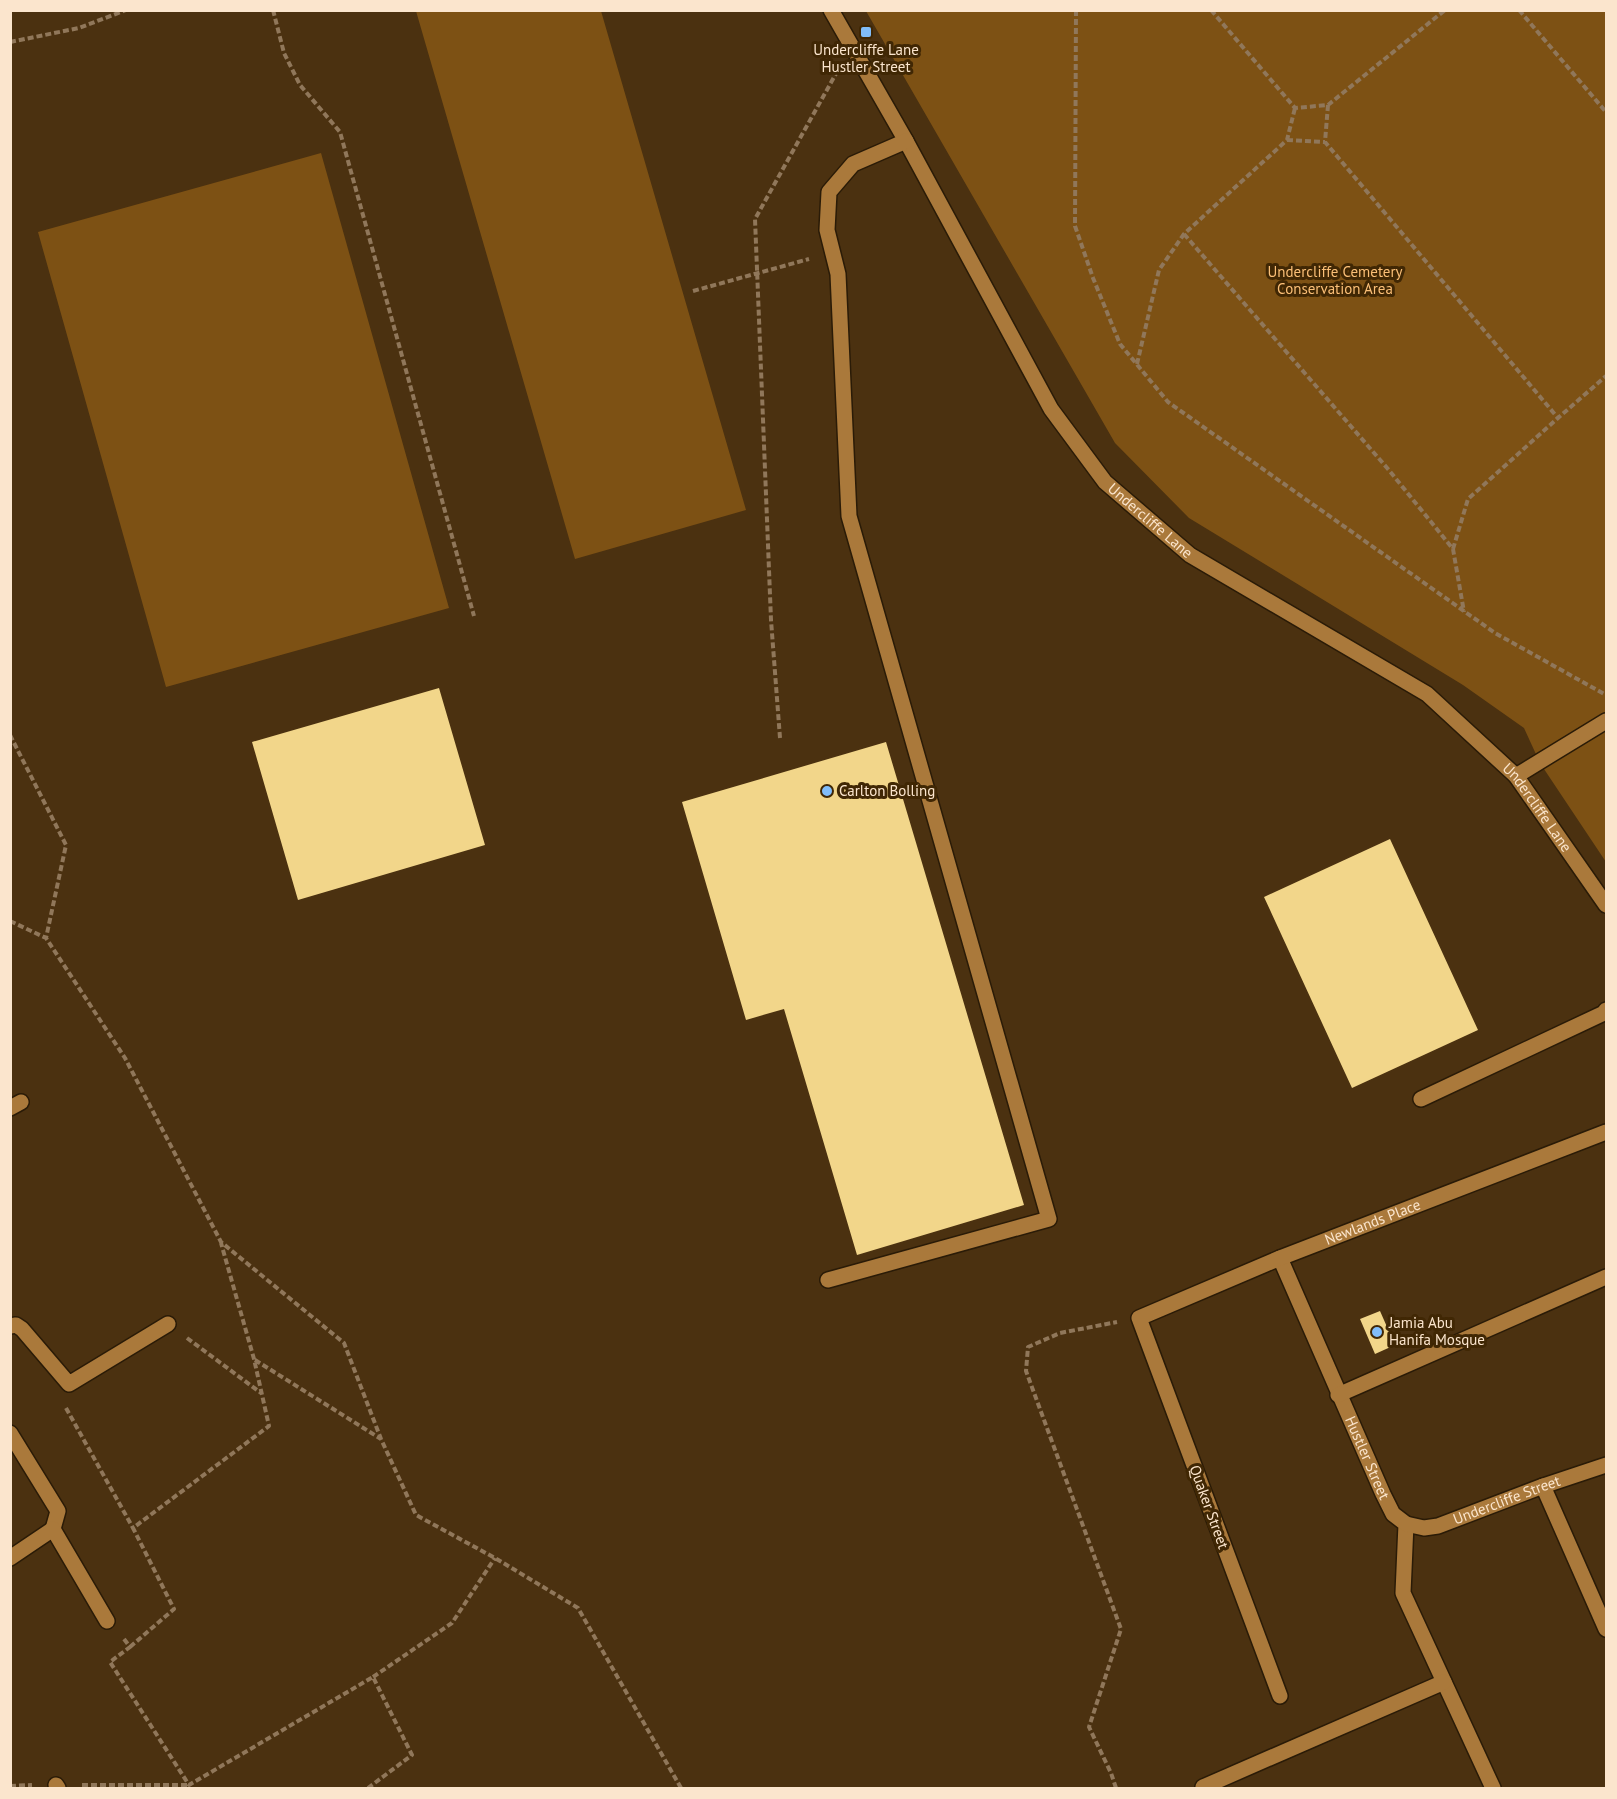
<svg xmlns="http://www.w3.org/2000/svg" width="1617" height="1799" viewBox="0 0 1617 1799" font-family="'PT Sans',sans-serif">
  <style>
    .green { fill: #7d5114 }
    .building { fill: #f2d68a }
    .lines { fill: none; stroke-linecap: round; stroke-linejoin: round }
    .minor-casing { stroke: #2a1b07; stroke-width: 18 }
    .path { stroke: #90775a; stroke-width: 4; stroke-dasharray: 6 3; stroke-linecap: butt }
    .minor { stroke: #aa793b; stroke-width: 15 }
    .poi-dot { fill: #81bdfa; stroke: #402704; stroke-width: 2 }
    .labels { text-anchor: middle; stroke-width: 6; stroke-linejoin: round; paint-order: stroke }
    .poi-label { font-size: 15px; fill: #fbe5cd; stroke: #402704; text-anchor: start }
    .park-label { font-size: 15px; fill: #fbbf77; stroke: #402704 }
    .street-label { font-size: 15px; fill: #fbe5cd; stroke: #402704 }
  </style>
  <rect width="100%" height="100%" fill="#4b3110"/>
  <!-- green -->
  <path class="green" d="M416,11H601L746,510L575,559Z
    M866,11H1606V862L1540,763L1524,728L1463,685L1189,518L1115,443Z
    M321,153L449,608L166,687L38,232Z"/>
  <!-- building -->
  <path class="building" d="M439,688L485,845L298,900L252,742Z
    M886,742L1024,1205L857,1255L784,1009L746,1020L682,802Z
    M1390,839L1478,1030L1352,1088L1264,897Z
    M1380,1311L1395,1345L1375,1354L1360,1319Z"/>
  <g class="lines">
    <defs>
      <g id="minor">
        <path id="s1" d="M831,10L906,141L1051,409L1105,482L1190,555L1427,694L1516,776L1606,905"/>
        <path d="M1516,776L1606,721"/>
        <path d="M1421,1099L1604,1013L1606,1010"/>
        <path d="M10,1108L21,1102"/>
        <path id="s2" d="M1280,1258L1383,1494L1393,1514L1406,1524L1403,1593L1493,1788"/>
        <path d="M828,1280L1049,1219L849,516L838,274L827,230L829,192L853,164L906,141"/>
        <path d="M10,1326L16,1325L22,1329L69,1384L168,1324"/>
        <path d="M1338,1395L1606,1277"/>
        <path d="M10,1433L58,1511L53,1529"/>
        <path d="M1543,1486L1606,1629"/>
        <path id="s3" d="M1406,1524L1424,1528L1438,1526L1543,1486L1606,1465"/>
        <path d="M10,1558L53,1529L107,1621"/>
        <path id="s4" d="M1280,1696L1139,1318L1280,1258L1606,1132"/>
        <path d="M56,1785L58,1788"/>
        <path d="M1203,1787L1444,1682"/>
      </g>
    </defs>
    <!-- minor casing -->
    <use href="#minor" class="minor-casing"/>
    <!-- path -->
    <path class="path" d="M273,10L284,53L300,85L340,132L474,616
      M1076,10L1075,226L1093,278L1120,344L1168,402L1495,633L1606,695
      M1211,10L1295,108L1328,105L1445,10
      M1519,10L1606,112
      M10,42L79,28L126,10
      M1328,105L1325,142L1558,418L1606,376
      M1287,140L1325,142
      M1184,234L1388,469L1453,549L1464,612
      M693,291L809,259
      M1137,364L1159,270L1184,234L1287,140L1295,108
      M1453,549L1468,499L1558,418
      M10,735L66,845L46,938
      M780,738L771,620L755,219L838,70
      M10,921L46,938L125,1058L221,1242L344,1343L381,1439L416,1515L495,1558L578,1608L681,1788
      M187,1338L261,1393
      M255,1360L381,1439
      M66,1408L133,1528
      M124,1639L130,1647L110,1662L189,1785L373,1677L412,1755L368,1788
      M130,1647L174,1609L133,1528L269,1426L254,1359L221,1243
      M373,1677L452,1623L495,1558
      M82,1785H188
      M10,1786L32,1785
      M1116,1788L1111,1773L1089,1727L1121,1629L1026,1371L1028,1347L1060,1333L1117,1322"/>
    <!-- minor -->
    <use href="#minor" class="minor"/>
  </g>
  <!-- markers -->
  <g class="poi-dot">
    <rect x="860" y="26" width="12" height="12" rx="3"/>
    <circle cx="827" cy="791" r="6"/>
    <circle cx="1377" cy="1332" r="6"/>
  </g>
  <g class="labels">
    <!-- poi labels -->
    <g class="poi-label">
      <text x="866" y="55" text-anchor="middle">Undercliffe Lane<tspan x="866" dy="17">Hustler Street</tspan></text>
      <text x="839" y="796">Carlton Bolling</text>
      <text x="1389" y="1328">Jamia Abu<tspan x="1389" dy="17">Hanifa Mosque</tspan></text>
    </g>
    <!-- park labels -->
    <g class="park-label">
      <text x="1335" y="277">Undercliffe Cemetery<tspan x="1335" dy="17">Conservation Area</tspan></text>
    </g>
    <!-- street labels -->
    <g class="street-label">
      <text dy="5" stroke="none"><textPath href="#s1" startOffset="606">Undercliffe Lane</textPath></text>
      <text dy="5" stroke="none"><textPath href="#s1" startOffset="1092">Undercliffe Lane</textPath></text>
      <text dy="5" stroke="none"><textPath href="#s4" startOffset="656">Newlands Place</textPath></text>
      <text dy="5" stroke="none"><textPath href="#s2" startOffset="218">Hustler Street</textPath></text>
      <text dy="5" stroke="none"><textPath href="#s3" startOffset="106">Undercliffe Street</textPath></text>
      <text transform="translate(1209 1507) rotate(70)" y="5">Quaker Street</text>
    </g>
  </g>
  <!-- border -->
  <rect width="1617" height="1799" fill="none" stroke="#fbe5cd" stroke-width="24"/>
</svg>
